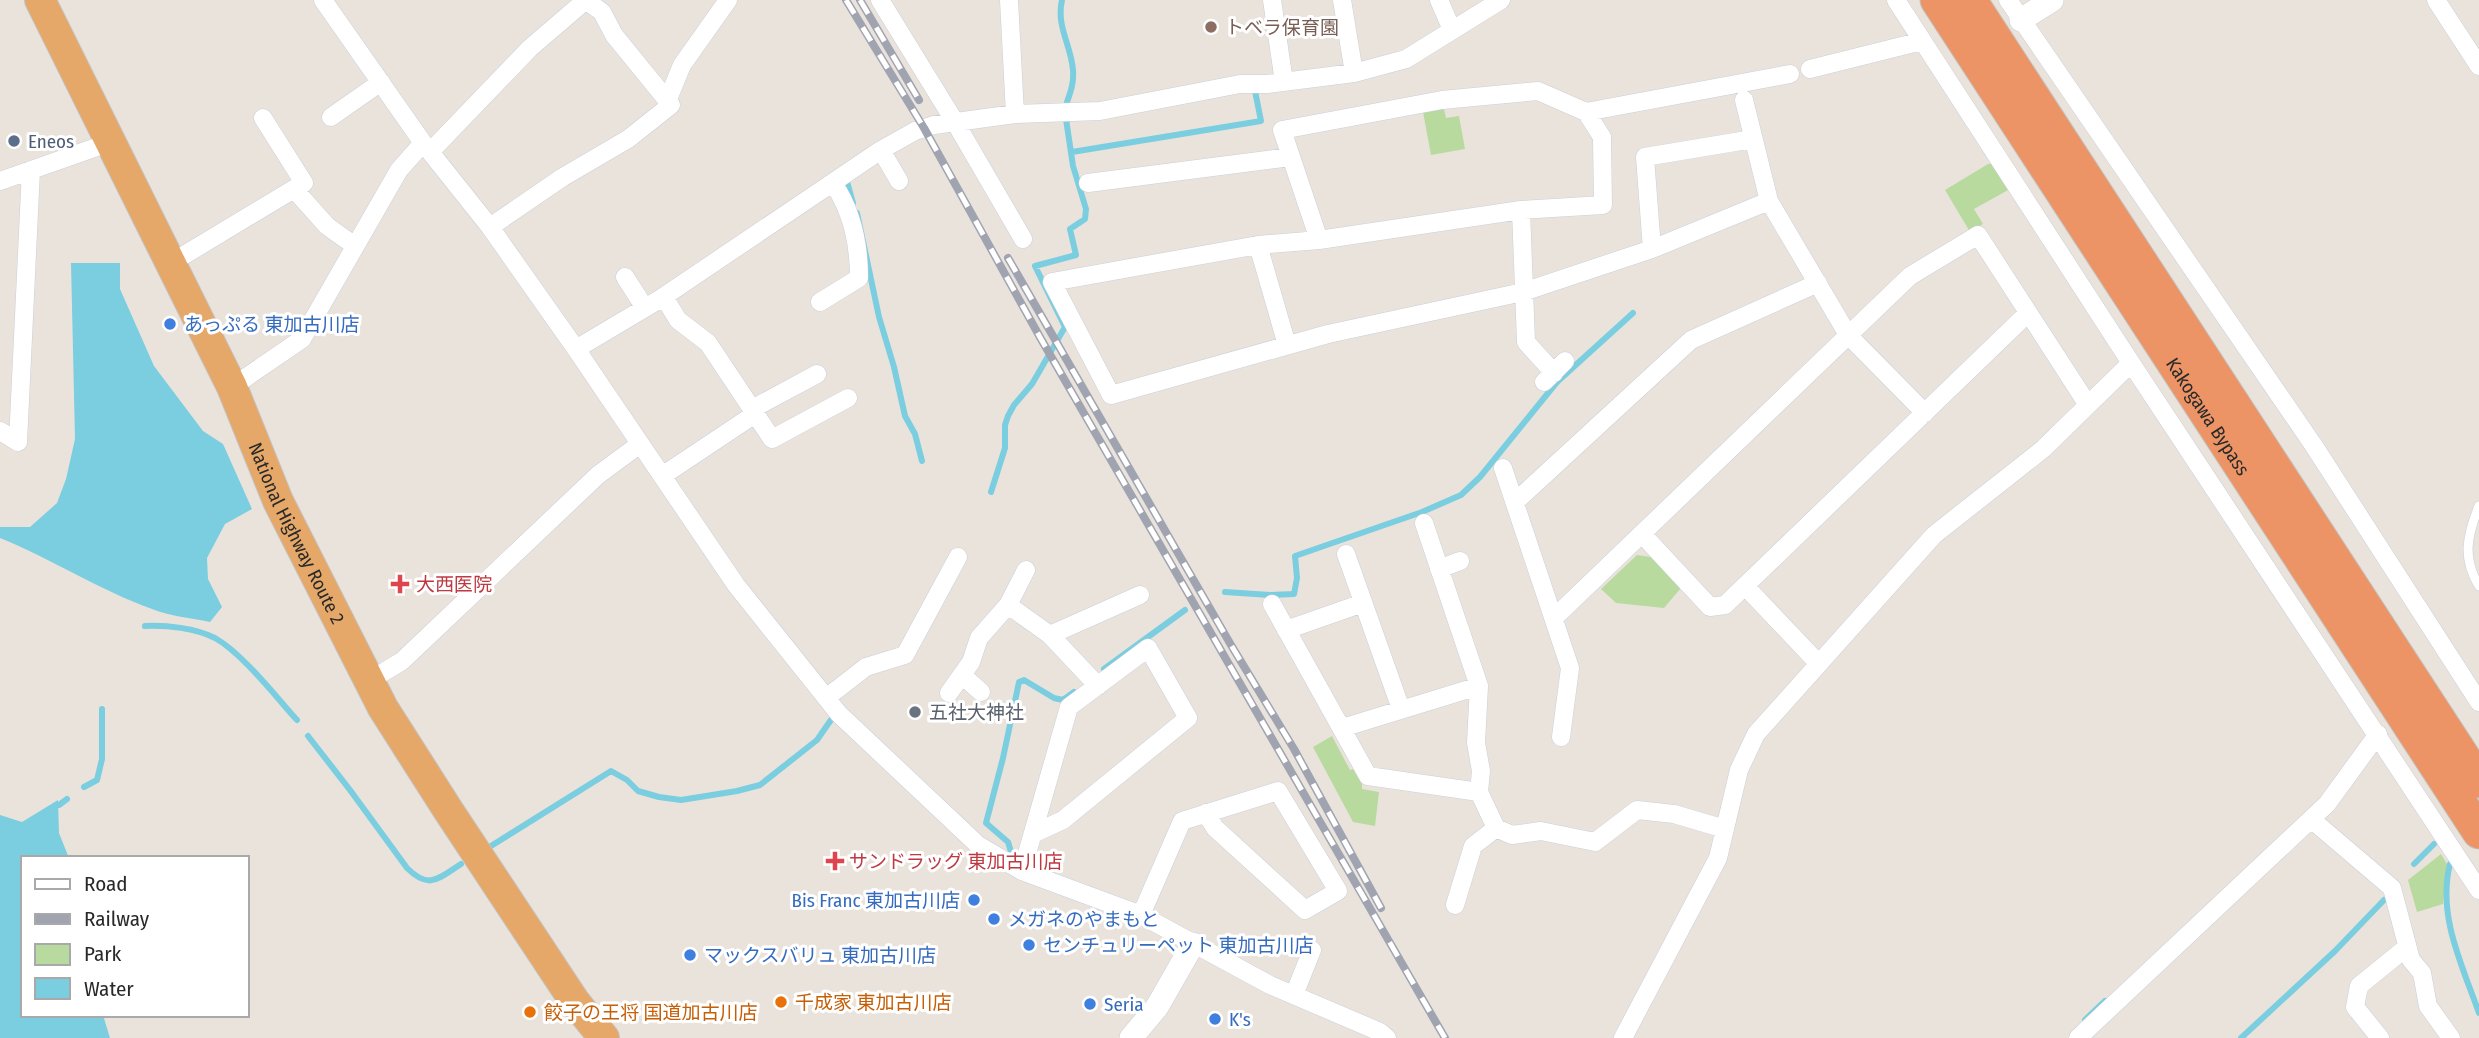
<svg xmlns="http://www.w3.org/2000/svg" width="2479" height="1038" viewBox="0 0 2479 1038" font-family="'Fira Sans Condensed','Noto Sans JP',sans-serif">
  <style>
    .green { fill: #b8da9f }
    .water { fill: #7acee0 }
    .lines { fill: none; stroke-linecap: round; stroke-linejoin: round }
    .stream { stroke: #7acee0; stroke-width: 6 }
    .service-casing { stroke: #cbcfd9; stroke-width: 10 }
    .minor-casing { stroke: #cbcfd9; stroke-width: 19 }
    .tertiary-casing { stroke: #cbcfd9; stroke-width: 24 }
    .trunk-casing { stroke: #c3c3c3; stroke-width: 32 }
    .motorway-casing { stroke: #c3c3c3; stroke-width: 35 }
    .service { stroke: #fff; stroke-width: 9 }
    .minor { stroke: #fff; stroke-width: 18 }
    .tertiary { stroke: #fff; stroke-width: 23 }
    .trunk { stroke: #e6a868; stroke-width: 30 }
    .motorway { stroke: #ec9465; stroke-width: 33 }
    .rail-casing { stroke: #a0a4b1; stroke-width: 8 }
    .rail { stroke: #fff; stroke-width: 5; stroke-dasharray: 16; stroke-linecap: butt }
    .education-dot { fill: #8d6e63; stroke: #fff; stroke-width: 2.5 }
    .service-dot { fill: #5c6f8a; stroke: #fff; stroke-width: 2.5 }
    .shop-dot { fill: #3f7fe0; stroke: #fff; stroke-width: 2.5 }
    .health-dot { fill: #e0444e; stroke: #fff; stroke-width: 2.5 }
    .worship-dot { fill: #6b7280; stroke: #fff; stroke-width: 2.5 }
    .food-dot { fill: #e8710a; stroke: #fff; stroke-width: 2.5 }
    .labels { text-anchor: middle; stroke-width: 6; stroke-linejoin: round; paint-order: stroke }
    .education-label { font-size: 19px; fill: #785e54; stroke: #fff; text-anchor: start }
    .service-label { font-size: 19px; fill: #4e5e75; stroke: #fff; text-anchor: start }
    .shop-label { font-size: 19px; fill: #366cbe; stroke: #fff; text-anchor: start }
    .street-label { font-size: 19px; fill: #292929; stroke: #fff }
    .health-label { font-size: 19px; fill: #be3a42; stroke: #fff; text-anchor: start }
    .worship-label { font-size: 19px; fill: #5b616d; stroke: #fff; text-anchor: start }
    .food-label { font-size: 19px; fill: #c56008; stroke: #fff; text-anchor: start }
  </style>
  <rect width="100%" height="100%" fill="#eae3dc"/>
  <!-- green -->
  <path class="green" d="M1444,109L1446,118L1459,116L1465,149L1431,155L1423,112Z
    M1988,164H1993L2010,189L1974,209L1983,224L1970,232L1945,190Z
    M1637,555L1651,557L1681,588L1664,608L1616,603L1601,589Z
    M1332,736L1350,770L1353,769L1362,784V789L1379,792L1375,826L1353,822L1313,747Z
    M2441,854L2447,864L2443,904L2417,912L2408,880Z"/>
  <!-- water -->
  <path class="water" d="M71,263H120V289L154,366L203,431L223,444L252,509L225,524L207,558L208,579L222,607L210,622C191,618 170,616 152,609C99,590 52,559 0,538V527H30L57,503L66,479L75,439Z
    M58,800L59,833L69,858H23V1015H103L110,1038H0V815L22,822Z"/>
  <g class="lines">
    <!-- stream -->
    <path class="stream" d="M1062,0C1056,26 1071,45 1073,70C1074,82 1071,91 1067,102
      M1072,152L1261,121L1255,91
      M846,178L853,203
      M857,213L879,317L894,367L905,416L915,434L922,461
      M991,492L1005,448V425L1008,416L1014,405L1032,384L1065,327L1035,266L1076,255L1070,229L1085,219L1086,209L1073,166L1066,119
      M1225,592L1270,595L1294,594L1297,578L1295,556L1422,512L1461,495L1480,477L1557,382L1633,313
      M145,626C167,625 195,628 215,638C242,653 276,697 297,720
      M1104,669L1185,610
      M308,736L350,790L407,868C429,890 438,879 461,864
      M84,787L97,780L102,759V709
      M59,805L67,799
      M491,846L611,771L627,780L638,791L659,797L681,800L737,791L760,785L817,740L833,717
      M1012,855L1008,842L986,823L1003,758L1019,682L1024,680L1054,698L1063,700L1074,692
      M2414,864L2434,844
      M2450,864C2437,915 2462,965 2479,1013
      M2085,1020L2105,1001
      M2241,1038L2335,951L2384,900"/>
    <defs>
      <path id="service" d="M2479,506C2467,536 2462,558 2479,586"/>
      <path id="minor" d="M323,0L423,143L490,227L576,349L736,585L839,714L978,845L1022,871L1141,915L1270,985L1380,1032L1387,1038
        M880,0L955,122L1023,239
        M1009,0L1015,114
        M1272,0L1284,82
        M1342,0L1354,73
        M1439,0L1452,30
        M1896,0L2131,363L2479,890
        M2008,0L2314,446L2479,702
        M2436,0L2479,66
        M1810,69L1922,41
        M668,99L682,65L728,0
        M1744,100L1769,201L1848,335L1925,413
        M1586,112L1602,137L1603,205L1521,210L1319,240L1282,130L1442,100L1538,91L1586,112L1790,74
        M331,117L381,82
        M881,150L899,181
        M431,151L530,48L586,0
        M0,181L111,142
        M1088,183L1291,157
        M294,189L327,226L355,246
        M1521,210L1526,342L1554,373
        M490,227L563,177L628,139L671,105L614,35L602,12L585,0
        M1319,240L1258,245L1052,282L1111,395L1328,334L1523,292L1652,249L1769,201
        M1258,245L1287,345
        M1652,249L1645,157L1753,139
        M171,263L304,183L263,118
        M625,277L645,308
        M664,297L678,320L708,343L772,439L848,398
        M820,302L859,278C859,245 852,211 833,183
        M576,349L660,299L881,150L915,131L934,125L1015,114L1100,111L1240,84H1267L1354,73L1406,59L1501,0
        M1544,382L1565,361
        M232,387L302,339L399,170L423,143
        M752,409L817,374
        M0,431L18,442L31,170
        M1503,468L1570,668L1561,737
        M662,476L755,414
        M1515,502L1691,340L1818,283
        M1424,523L1479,686L1476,743L1481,771L1479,792L1496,828L1512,835L1541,831L1595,842L1637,810L1674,814L1725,829
        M1642,534L1710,607L1725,605L2028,313
        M1346,554L1401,709
        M1439,569L1460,561
        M1745,586L1819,664
        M1272,604L1368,776L1479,792
        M1008,605L1050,635L1098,686
        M1554,618L1910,276L1978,235L2088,405
        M1286,630L1363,603
        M1050,635L1140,595
        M962,675L981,692
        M369,681L402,661L598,475L640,444
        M949,693L971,662L979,638L1008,605L1026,570
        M826,698L866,667L905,655L958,557
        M1342,728L1479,686
        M2311,819L2392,888L2411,960L2422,973L2428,1006L2451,1038
        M1022,871L1069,707L1148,648L1188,718L1063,820L1035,833
        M1455,905L1473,846L1496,828
        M1141,915L1182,821L1278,791L1338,891L1305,910L1215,828L1206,813
        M1294,995L1312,950
        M1623,1038L1718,858L1739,770L1756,734L1934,535L2043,449L2131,363
        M2078,1038L2327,804L2378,734
        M2380,1038L2355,1007L2359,986L2407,947"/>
      <path id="tertiary" d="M2021,20L2052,0
        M1131,1038L1157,1007L1193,944"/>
      <g id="trunk">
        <path id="s1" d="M40,0L232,387L278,501L383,708L448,810L575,1002L604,1038"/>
      </g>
      <g id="motorway">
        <path id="s2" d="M1937,0L2479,832"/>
        <path d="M1970,0L2479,781"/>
      </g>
    </defs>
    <!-- service casing -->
    <use href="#service" class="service-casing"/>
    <!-- minor casing -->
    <use href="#minor" class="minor-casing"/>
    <!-- tertiary casing -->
    <use href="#tertiary" class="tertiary-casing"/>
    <!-- trunk casing -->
    <use href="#trunk" class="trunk-casing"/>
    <!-- motorway casing -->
    <use href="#motorway" class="motorway-casing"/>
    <!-- service -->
    <use href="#service" class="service"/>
    <!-- minor -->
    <use href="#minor" class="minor"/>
    <!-- tertiary -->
    <use href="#tertiary" class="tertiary"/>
    <!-- trunk -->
    <use href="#trunk" class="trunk"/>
    <!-- motorway -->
    <use href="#motorway" class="motorway"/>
    <defs>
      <path id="rail" d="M846,0L924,128L1041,339L1445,1038
        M860,0L919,100
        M1008,258L1231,645L1294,749L1381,908"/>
    </defs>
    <!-- rail casing -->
    <use href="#rail" class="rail-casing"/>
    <!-- rail -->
    <use href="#rail" class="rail"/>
  </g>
  <!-- markers -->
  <circle class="education-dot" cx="1211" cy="27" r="7"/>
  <circle class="service-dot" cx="14" cy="141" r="7"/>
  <g class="shop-dot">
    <circle cx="170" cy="324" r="7"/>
    <circle cx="974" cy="900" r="7"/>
    <circle cx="994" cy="919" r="7"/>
    <circle cx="1029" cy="945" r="7"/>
    <circle cx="690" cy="955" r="7"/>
    <circle cx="1090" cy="1004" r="7"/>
    <circle cx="1215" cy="1019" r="7"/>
  </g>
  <g class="health-dot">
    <path d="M396.5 573.5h7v7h7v7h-7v7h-7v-7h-7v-7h7z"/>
    <path d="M831.5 850.5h7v7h7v7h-7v7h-7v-7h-7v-7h7z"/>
  </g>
  <circle class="worship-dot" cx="915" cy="712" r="7"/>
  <g class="food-dot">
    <circle cx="781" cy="1002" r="7"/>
    <circle cx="530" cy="1012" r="7"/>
  </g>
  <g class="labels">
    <!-- education labels -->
    <g class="education-label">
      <text x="1225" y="34">トベラ保育園</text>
    </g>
    <!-- service labels -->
    <g class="service-label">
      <text x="28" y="148">Eneos</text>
    </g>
    <!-- shop labels -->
    <g class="shop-label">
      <text x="184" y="331">あっぷる 東加古川店</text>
      <text x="960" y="907" text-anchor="end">Bis Franc 東加古川店</text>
      <text x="1008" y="926">メガネのやまもと</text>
      <text x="1043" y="952">センチュリーペット 東加古川店</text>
      <text x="704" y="962">マックスバリュ 東加古川店</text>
      <text x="1104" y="1011">Seria</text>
      <text x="1229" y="1026">K's</text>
    </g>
    <!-- street labels -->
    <g class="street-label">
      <text dy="7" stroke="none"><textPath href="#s2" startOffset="497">Kakogawa Bypass</textPath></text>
      <text dy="7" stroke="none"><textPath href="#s1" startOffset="592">National Highway Route 2</textPath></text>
    </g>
    <!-- health labels -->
    <g class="health-label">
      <text x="416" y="591">大西医院</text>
      <text x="849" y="868">サンドラッグ 東加古川店</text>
    </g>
    <!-- worship labels -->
    <g class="worship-label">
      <text x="929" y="719">五社大神社</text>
    </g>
    <!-- food labels -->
    <g class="food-label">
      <text x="795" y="1009">千成家 東加古川店</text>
      <text x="544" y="1019">餃子の王将 国道加古川店</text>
    </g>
  </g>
  <!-- legend -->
  <rect x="21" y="856" width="228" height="161" fill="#ffffff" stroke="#a9a9a9" stroke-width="2"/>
  <rect x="35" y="879" width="35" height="10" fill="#ffffff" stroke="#a9a9a9" stroke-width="2"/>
  <text x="84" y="891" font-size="21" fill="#292929">Road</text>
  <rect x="35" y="914" width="35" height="10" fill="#a0a4b1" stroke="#a9a9a9" stroke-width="2"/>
  <text x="84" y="926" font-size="21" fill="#292929">Railway</text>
  <rect x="35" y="944" width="35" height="21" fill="#b8da9f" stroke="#a9a9a9" stroke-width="2"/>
  <text x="84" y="961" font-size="21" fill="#292929">Park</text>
  <rect x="35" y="978" width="35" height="21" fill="#7acee0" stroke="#a9a9a9" stroke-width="2"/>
  <text x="84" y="996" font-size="21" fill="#292929">Water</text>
</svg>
